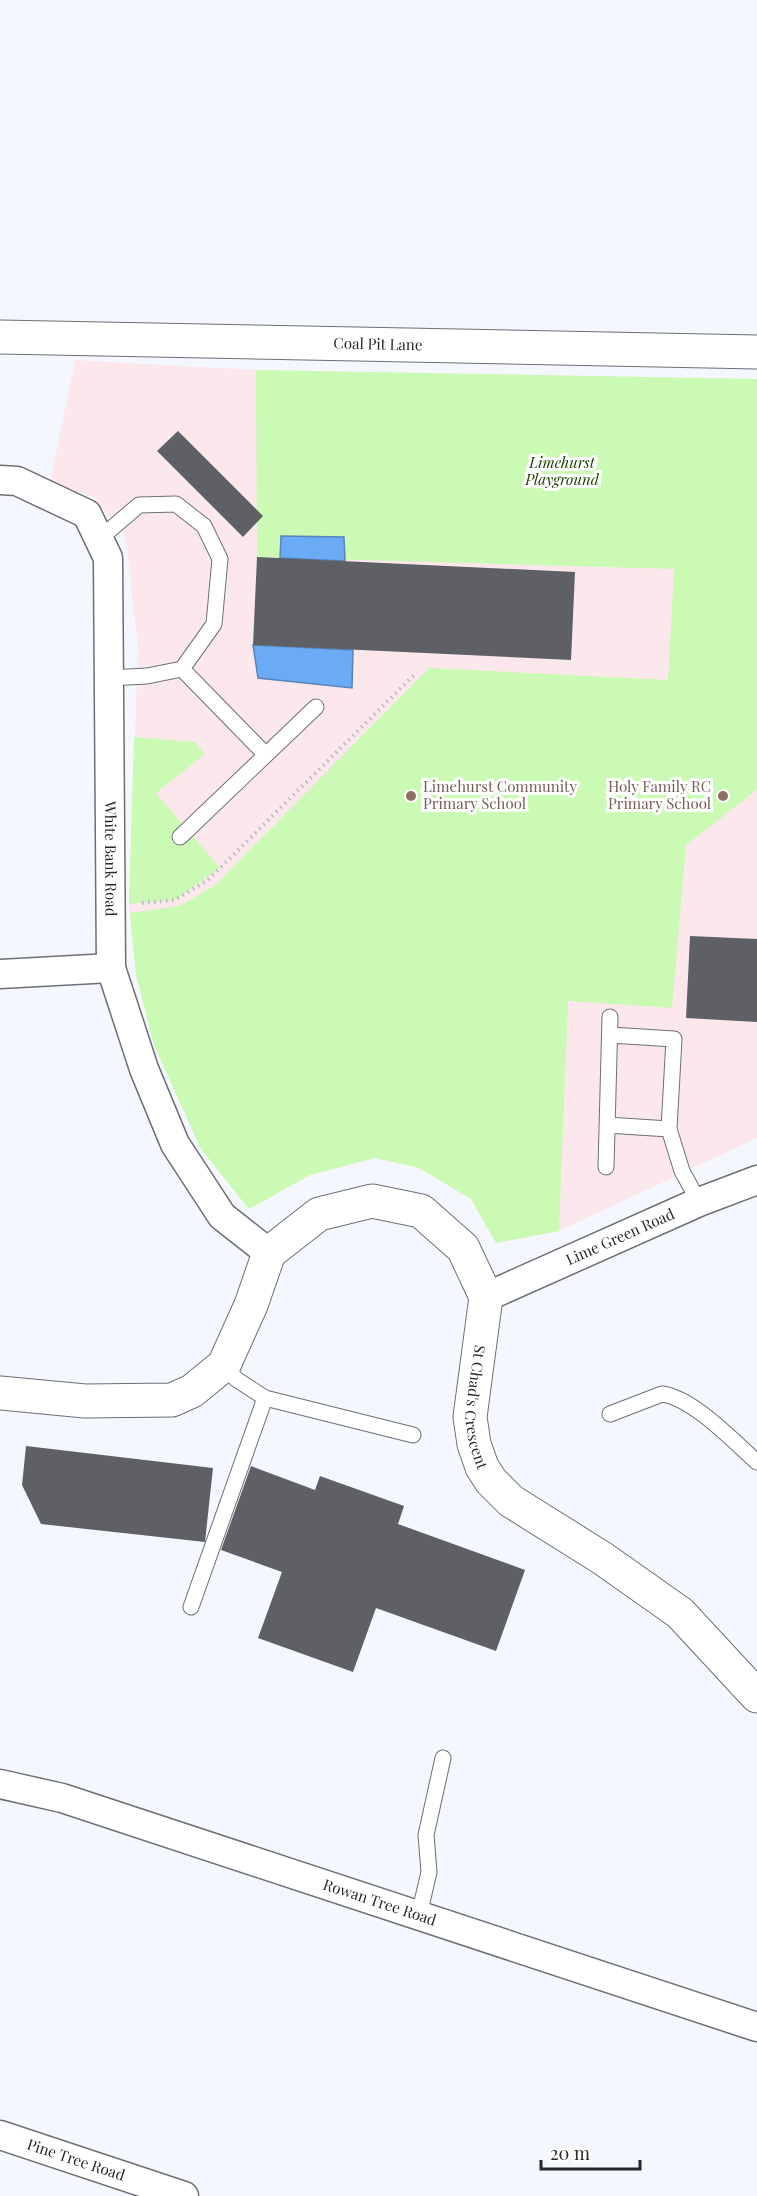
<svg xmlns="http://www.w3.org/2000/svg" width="757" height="2196" viewBox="0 0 757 2196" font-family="'Playfair Display',serif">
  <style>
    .education { fill: #fce7ed }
    .green { fill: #cbfab4 }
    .water { fill: #6babf6; stroke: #5784b9; stroke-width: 1.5 }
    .building { fill: #5e6066 }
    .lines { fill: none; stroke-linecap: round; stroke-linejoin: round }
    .service-casing { stroke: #6d6f75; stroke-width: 17 }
    .minor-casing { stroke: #6d6f75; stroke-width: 31 }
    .tertiary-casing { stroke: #6d6f75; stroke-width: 35 }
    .path { stroke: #b7b9bf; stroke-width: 4; stroke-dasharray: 1.5 4.5; stroke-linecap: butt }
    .service { stroke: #fff; stroke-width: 15 }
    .minor { stroke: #fff; stroke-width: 28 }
    .tertiary { stroke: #fff; stroke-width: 33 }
    .education-dot { fill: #8d6e63; stroke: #fff; stroke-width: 2 }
    .labels { text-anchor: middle; stroke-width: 6; stroke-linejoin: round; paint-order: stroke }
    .street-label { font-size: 15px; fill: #28282b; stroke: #fff }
    .park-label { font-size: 15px; font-style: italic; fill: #1d4003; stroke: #fff }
    .education-label { font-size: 15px; fill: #785e54; stroke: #fff; text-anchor: start }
  </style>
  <rect width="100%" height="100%" fill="#f5f7ff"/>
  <!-- education -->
  <path class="education" d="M75,360L256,370L757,379V1138L559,1231L496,1243L471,1199L419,1168L375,1158L310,1175L249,1209L201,1149L154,1045L136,975L129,904L138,649L126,539L95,498L50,482Z"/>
  <!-- green -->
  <path class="green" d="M256,370L757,379V790L686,845L672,1008L568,1001L559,1231L496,1243L471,1199L419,1168L375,1158L310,1175L249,1209L201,1149L154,1045L136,975L130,913L179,906L214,886L429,668L668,680L674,569L257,557Z
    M134,737L195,742L205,754L156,793L220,868L175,900L129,904Z"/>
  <!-- water -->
  <path class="water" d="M281,536L344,537L345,561L280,558Z
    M253,645L353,650L352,688L258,678Z"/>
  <!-- building -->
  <path class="building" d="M178,431L263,516L243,537L157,451Z
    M257,557L575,572L571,660L253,645Z
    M690,936L757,939V1022L686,1018Z
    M26,1446L213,1468L205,1542L41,1524L22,1485Z
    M251,1466L315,1490L320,1476L404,1506L398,1524L525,1570L496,1651L376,1608L353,1672L258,1638L282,1572L221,1550Z"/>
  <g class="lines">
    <defs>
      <path id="service" d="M98,540L139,505L176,504L204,526L220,559L214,624L182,669L147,676L109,678
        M182,669L266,755
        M180,837L316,707
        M610,1035L674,1039L669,1129L682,1171L699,1202
        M607,1125L669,1129
        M606,1167L610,1017
        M224,1365L236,1379L265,1398L413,1435
        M610,1414L662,1394C693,1398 733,1441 757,1462
        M191,1607L265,1398
        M419,1915L429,1872L426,1835L443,1758"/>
      <g id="minor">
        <path id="s1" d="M0,480L17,481L87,514L108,558L111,968L144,1069L175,1144L222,1216L269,1253"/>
        <path d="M0,974L111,968"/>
        <path id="s2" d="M486,1297L699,1202L757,1180"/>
        <path id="s3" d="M0,1784L62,1798L757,2027"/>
        <path id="s4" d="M0,2135L184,2196"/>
      </g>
      <g id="tertiary">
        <path id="s5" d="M0,337L757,352"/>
        <path id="s6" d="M0,1393L85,1401L172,1400L192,1391L224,1365L251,1305L269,1253L319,1214L372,1201L421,1211L463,1248L486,1297L470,1417L474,1444L482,1467L491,1481L511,1501L602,1558L680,1613L757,1696"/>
      </g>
    </defs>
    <!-- service casing -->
    <use href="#service" class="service-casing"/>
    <!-- minor casing -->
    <use href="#minor" class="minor-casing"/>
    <!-- tertiary casing -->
    <use href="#tertiary" class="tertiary-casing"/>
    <!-- path -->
    <path class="path" d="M142,903L175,900L208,880L415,674"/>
    <!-- service -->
    <use href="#service" class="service"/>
    <!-- minor -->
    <use href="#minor" class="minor"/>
    <!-- tertiary -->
    <use href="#tertiary" class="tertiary"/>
  </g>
  <!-- markers -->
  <g class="education-dot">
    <circle cx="411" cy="796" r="6"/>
    <circle cx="723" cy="796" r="6"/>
  </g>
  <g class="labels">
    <!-- street labels -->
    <g class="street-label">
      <text dy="5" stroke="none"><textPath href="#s5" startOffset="378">Coal Pit Lane</textPath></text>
      <text dy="5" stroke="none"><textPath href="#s1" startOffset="444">White Bank Road</textPath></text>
      <text dy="5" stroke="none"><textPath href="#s2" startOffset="147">Lime Green Road</textPath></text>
      <text dy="5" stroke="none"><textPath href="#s6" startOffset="746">St Chad's Crescent</textPath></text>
      <text dy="5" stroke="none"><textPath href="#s3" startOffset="398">Rowan Tree Road</textPath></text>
      <text dy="5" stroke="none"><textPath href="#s4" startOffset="80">Pine Tree Road</textPath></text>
    </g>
    <!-- park labels -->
    <g class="park-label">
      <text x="562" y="468">Limehurst<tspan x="562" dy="17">Playground</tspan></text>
    </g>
    <!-- education labels -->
    <g class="education-label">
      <text x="423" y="792">Limehurst Community<tspan x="423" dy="17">Primary School</tspan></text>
      <text x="711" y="792" text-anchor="end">Holy Family RC<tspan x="711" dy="17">Primary School</tspan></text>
    </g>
  </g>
  <!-- scale -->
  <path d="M541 2160v9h99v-9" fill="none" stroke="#28282b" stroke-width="3"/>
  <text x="550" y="2160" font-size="18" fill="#28282b" stroke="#ffffff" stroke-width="4.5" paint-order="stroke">20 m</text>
</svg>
